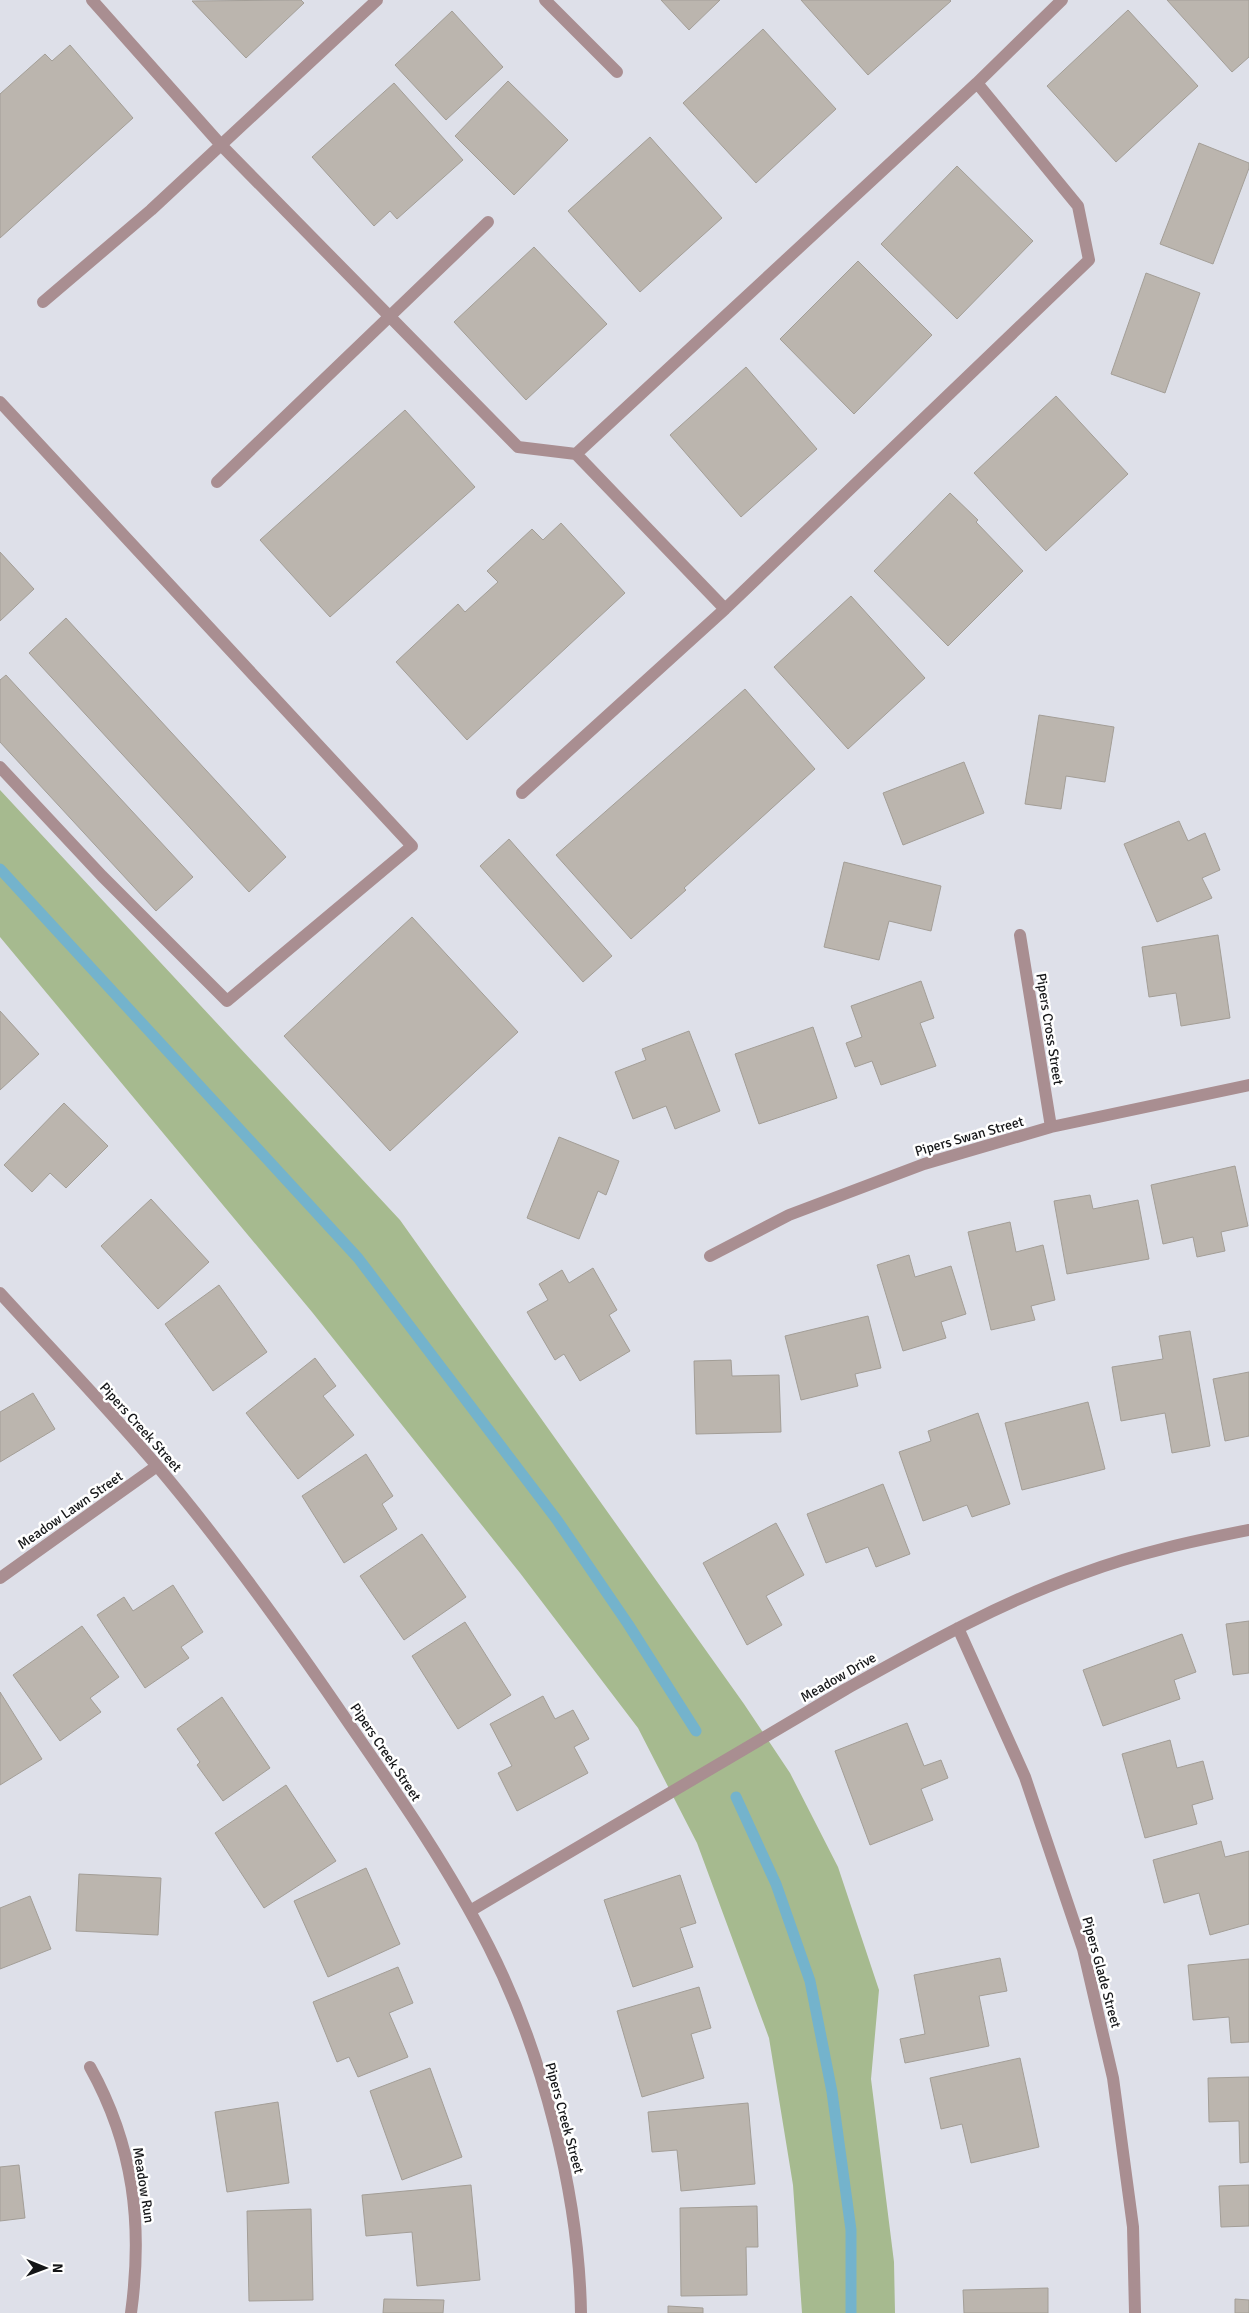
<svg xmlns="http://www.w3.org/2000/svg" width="1249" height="2313" viewBox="0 0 1249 2313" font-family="Signika,sans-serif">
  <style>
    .green { fill: #a6ba8f }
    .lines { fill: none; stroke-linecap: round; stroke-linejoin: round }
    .stream { stroke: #74b3cc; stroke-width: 11 }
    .building { fill: #bbb5ae; stroke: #a39e97 }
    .service { stroke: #a98e91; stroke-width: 12 }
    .minor { stroke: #a98e91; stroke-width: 12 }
    .labels { text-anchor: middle; stroke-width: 5; stroke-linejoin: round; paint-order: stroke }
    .street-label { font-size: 14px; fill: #151618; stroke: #fff }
  </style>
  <rect width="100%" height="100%" fill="#dee0e9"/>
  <!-- green -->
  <path class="green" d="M0,790L400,1220L744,1704L790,1773L838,1867L879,1990L871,2079L894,2262L895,2313H802L793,2185L769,2038L697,1843L638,1728L520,1573L312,1312L0,937Z"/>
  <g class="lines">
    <!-- stream -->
    <path class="stream" d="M0,869L358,1258L557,1520L628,1624L696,1731
      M736,1797L776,1884L810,1981L832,2092L851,2230V2313"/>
  </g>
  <!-- building -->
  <path class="building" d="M301,0L304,3L246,58L192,1Z
    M661,0H720L689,30Z
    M801,0H950L951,1L868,75Z
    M1167,0H1249V57L1232,72Z
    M1128,10L1198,86L1116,162L1047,86Z
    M452,11L503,67L446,120L395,65Z
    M763,29L836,109L756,183L683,103Z
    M70,45L133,118L0,238V94L45,54L52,61Z
    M508,81L568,140L514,195L455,136Z
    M394,83L463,160L397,219L390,211L374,226L312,157Z
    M650,137L722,218L640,292L568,211Z
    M1199,143L1249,163V168L1213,264L1160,244Z
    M957,166L1033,241L957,319L881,244Z
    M534,247L607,324L526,400L454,322Z
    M858,261L932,335L854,414L780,339Z
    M1146,273L1200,293L1165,393L1111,374Z
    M746,367L817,449L741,517L670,435Z
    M1056,396L1128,474L1046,551L974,473Z
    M405,410L475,487L330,617L260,540Z
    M950,493L978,520L976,522L1023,571L948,646L874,571Z
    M561,523L625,593L467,740L396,662L458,604L465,612L498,582L487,571L532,529L543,540Z
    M0,552L34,589L0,621Z
    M851,596L925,678L848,749L774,667Z
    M66,618L286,857L249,892L29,653Z
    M6,675L193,877L156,911L0,742V680Z
    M745,689L815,769L684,888L686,890L631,939L556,855Z
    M1039,715L1114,727L1105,782L1066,776L1061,809L1025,804Z
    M964,762L984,813L903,845L883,793Z
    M1179,821L1188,841L1205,833L1220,870L1202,878L1212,898L1157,922L1124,844Z
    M509,839L612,956L583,982L480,866Z
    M844,862L941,886L931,931L889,921L879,960L824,947Z
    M412,917L518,1032L390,1151L284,1036Z
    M1218,935L1230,1018L1181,1026L1176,993L1149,997L1142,947Z
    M921,981L934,1018L920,1023L936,1066L881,1085L872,1061L855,1067L846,1043L862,1037L851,1006Z
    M0,1011L39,1054L0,1090Z
    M813,1027L837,1098L759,1124L735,1054Z
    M689,1031L720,1111L675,1129L666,1106L633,1119L615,1072L646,1060L642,1049Z
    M64,1103L108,1146L66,1188L50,1173L32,1192L4,1165Z
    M559,1137L619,1161L606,1195L598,1191L579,1239L527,1218Z
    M1235,1166L1248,1226L1221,1232L1225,1251L1197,1257L1193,1237L1163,1244L1151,1185Z
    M1090,1195L1093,1209L1138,1200L1149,1259L1067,1274L1054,1201Z
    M151,1199L209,1262L158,1309L101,1246Z
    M1010,1222L1016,1252L1043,1245L1055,1300L1031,1306L1035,1320L991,1330L968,1232Z
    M909,1255L915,1277L951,1266L966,1314L941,1322L946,1338L903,1351L877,1265Z
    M593,1268L617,1310L609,1315L630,1351L580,1381L564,1354L555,1360L527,1312L548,1300L539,1284L562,1270L569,1283Z
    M219,1285L267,1352L213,1391L165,1324Z
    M868,1316L881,1368L855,1374L858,1386L801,1400L785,1336Z
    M1190,1331L1210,1446L1172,1453L1165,1413L1121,1421L1112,1367L1163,1359L1159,1336Z
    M315,1358L336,1386L323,1396L354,1435L298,1479L246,1413Z
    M731,1360L732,1376L779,1375L781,1432L696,1434L694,1361Z
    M1249,1372V1436L1225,1441L1213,1379Z
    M33,1393L55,1429L0,1462V1412Z
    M1088,1402L1105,1469L1022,1490L1005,1423Z
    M978,1413L1010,1504L972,1517L967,1505L923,1521L899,1452L931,1441L928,1431Z
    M366,1454L393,1496L382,1504L397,1529L344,1563L302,1496Z
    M883,1484L910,1554L876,1567L868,1547L826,1563L807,1514Z
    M776,1523L804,1575L766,1596L782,1625L747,1645L703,1563Z
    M422,1534L466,1597L404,1640L360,1576Z
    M173,1585L203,1632L181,1647L189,1658L145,1688L97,1615L124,1597L133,1611Z
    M1249,1621V1673L1233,1675L1226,1624Z
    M465,1622L511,1695L458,1729L412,1656Z
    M82,1626L119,1677L90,1698L101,1712L60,1741L13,1675Z
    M1182,1634L1196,1672L1174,1680L1180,1699L1103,1726L1083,1670Z
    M0,1692L42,1759L0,1785Z
    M543,1696L555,1719L573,1710L589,1739L574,1747L588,1773L517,1811L498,1773L512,1766L490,1724Z
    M222,1697L270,1768L223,1801L197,1765L200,1762L177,1729Z
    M907,1723L924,1766L941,1760L948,1778L921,1789L933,1820L870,1845L835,1751Z
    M1170,1740L1177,1768L1203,1761L1213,1799L1192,1805L1197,1824L1145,1838L1122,1754Z
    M286,1785L336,1861L264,1908L215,1833Z
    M1221,1841L1225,1857L1249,1851V1924L1210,1935L1199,1893L1164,1903L1153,1860Z
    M366,1868L400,1944L328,1977L294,1901Z
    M79,1874L161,1878L158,1935L76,1931Z
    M680,1875L696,1923L680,1928L693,1967L633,1987L604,1900Z
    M30,1896L51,1949L0,1969V1908Z
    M1000,1958L1007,1991L979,1996L989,2046L905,2063L900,2039L925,2034L914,1975Z
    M1249,1959V2042L1231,2043L1229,2017L1193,2020L1188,1965Z
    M398,1967L413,2003L389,2013L408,2057L358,2077L349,2057L337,2062L313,2002Z
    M699,1987L711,2028L691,2034L704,2078L642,2097L617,2011Z
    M1020,2058L1039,2147L971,2163L962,2124L941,2129L930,2078Z
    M430,2068L462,2157L402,2180L370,2091Z
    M1249,2077V2162L1240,2163L1239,2121L1209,2122L1208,2078Z
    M278,2102L289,2183L227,2192L215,2112Z
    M748,2103L755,2184L681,2191L677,2150L652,2152L648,2112Z
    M19,2165L25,2218L0,2221V2167Z
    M471,2185L480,2280L417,2286L412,2232L366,2236L362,2195Z
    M1249,2185V2226L1221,2227L1219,2186Z
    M757,2206L758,2247H746L747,2295L681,2296L680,2208Z
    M311,2209L313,2300L249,2301L247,2211Z
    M1048,2288V2313H964L963,2290Z
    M384,2299L444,2300L443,2313H383Z
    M1235,2299L1249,2300V2313H1235Z
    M668,2306L703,2308V2313H668Z"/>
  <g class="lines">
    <!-- service -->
    <path class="service" d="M92,0L221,145L518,447L576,454L725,609L1089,260L1078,206L977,83L1062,0
      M545,0L617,72
      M43,302L151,210L377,0
      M0,402L412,846L227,1001L102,876L0,767
      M576,454L977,83
      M217,482L488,222
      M522,793L725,609"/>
    <!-- minor -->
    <path class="minor" d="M1020,935L1051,1127
      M710,1256L789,1215L924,1164L1051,1127L1249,1085
      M0,1293C53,1351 107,1407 158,1467C228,1550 291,1638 352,1728C401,1799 450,1870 489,1947C543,2053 579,2195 581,2313
      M0,1578L157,1466
      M958,1628L1025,1777L1083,1949L1113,2078L1133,2227L1135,2313
      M470,1911L846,1689C923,1646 1001,1602 1084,1573C1138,1553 1193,1541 1249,1530
      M90,2067C134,2146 143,2225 131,2313"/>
  </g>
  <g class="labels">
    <!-- street labels -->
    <g class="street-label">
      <text transform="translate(1050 1029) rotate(81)" y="5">Pipers Cross Street</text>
      <text transform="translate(969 1136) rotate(-16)" y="5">Pipers Swan Street</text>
      <text transform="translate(141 1427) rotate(48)" y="5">Pipers Creek Street</text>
      <text transform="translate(70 1510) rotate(-35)" y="5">Meadow Lawn Street</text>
      <text transform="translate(838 1677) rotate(-30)" y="5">Meadow Drive</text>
      <text transform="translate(386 1752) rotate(56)" y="5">Pipers Creek Street</text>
      <text transform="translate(1102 1972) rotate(75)" y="5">Pipers Glade Street</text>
      <text transform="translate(565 2118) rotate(75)" y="5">Pipers Creek Street</text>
      <text transform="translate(144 2185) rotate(81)" y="5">Meadow Run</text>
    </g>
  </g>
  <!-- north arrow -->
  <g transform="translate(45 2268) rotate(91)" stroke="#ffffff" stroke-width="4" paint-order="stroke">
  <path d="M0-4L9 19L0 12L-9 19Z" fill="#151618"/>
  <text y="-8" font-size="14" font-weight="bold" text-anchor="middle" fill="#151618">N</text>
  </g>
</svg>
